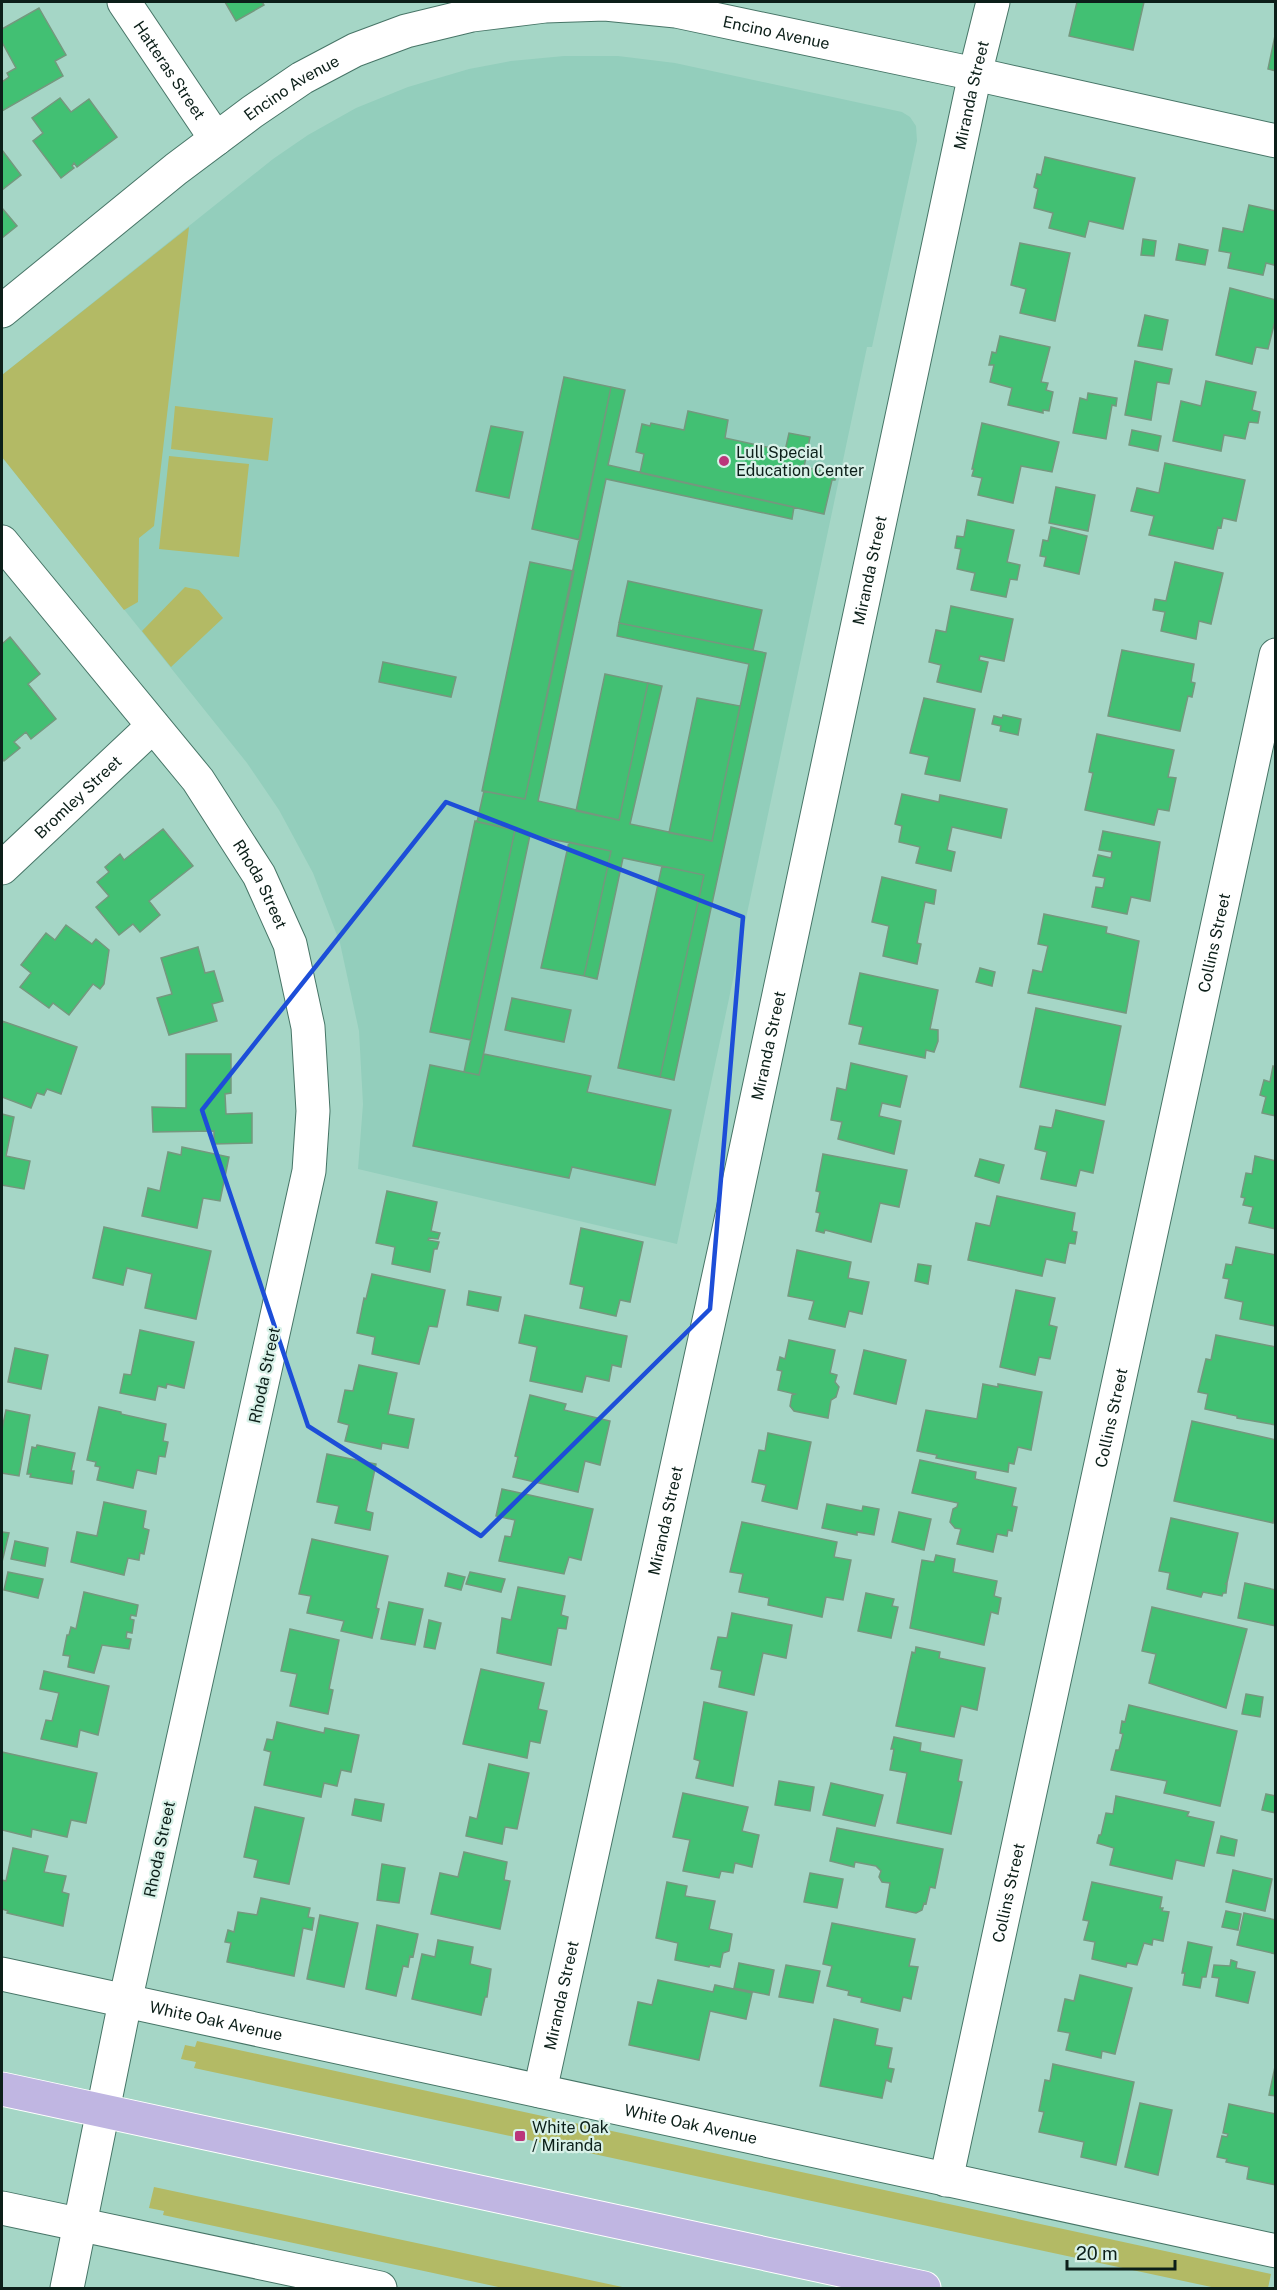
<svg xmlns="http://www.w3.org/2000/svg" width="1277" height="2290" viewBox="0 0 1277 2290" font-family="'Public Sans',sans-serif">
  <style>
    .built { fill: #93cebc }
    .green { fill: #b3ba65 }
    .building { fill: #42c073; stroke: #74987e; stroke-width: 1.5 }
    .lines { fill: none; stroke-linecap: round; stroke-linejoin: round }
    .street-casing { stroke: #477567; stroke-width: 35 }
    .secondary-casing { stroke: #477567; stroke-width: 35 }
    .primary-casing { stroke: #fff; stroke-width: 35 }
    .street { stroke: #fff; stroke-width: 33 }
    .secondary { stroke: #fff; stroke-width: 33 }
    .primary { stroke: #c0b6e2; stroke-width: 33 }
    .marked { fill: none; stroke: #1d4ed8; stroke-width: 4.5; stroke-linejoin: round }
    .poi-dot { fill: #bb367b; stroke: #d8f1e8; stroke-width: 2 }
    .labels { text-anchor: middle; stroke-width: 4.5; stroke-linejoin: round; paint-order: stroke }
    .street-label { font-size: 16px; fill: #0c1f19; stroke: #d8f1e8 }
    .poi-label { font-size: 16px; fill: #0c1f19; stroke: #d8f1e8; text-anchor: start }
  </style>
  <rect width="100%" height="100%" fill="#a5d6c6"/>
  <!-- built -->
  <path class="built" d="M564,56H618L675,63L902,112L910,117L916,126L917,141L872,347H867L677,1244L358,1169L363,1104L359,1031L340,943L313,873L279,810L247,763L2,457V375L273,159L308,135L356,108L408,87L469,69L511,61Z"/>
  <!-- green -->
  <path class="green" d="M189,227L154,526L139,538L138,602L124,610L2,457V375Z
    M175,406L273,418L268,461L171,449Z
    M169,456L249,464L239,557L159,549Z
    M185,587L199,590L223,618L171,667L142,631Z
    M197,2041L1271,2274L1268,2288H1216L194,2068L196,2062L181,2059L185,2045L195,2047Z
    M154,2187L627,2288H503L163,2215L164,2211L149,2208Z"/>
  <!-- building -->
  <path class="building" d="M225,2H262L264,5L236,21Z
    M1077,2H1144L1133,50L1069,36Z
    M39,8L66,55L55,61L63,76L2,111V82L9,77L7,73L16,68L2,42V29Z
    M1276,31V71L1268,69Z
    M60,98L71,112L89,99L117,137L77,167L74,163L72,166L74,168L61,178L33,141L43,133L32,118Z
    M2,150L21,175L2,190Z
    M1045,157L1135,178L1123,229L1089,221L1085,237L1049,228L1053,213L1034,208L1038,189L1034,187L1037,174L1041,175Z
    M1249,205L1276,211V260L1274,265L1266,263L1263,275L1228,268L1231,253L1219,251L1223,228L1243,232Z
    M2,208L17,226L2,238Z
    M1143,239L1156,241L1154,256L1141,255Z
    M1020,243L1070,253L1055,321L1020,313L1026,289L1011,285Z
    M1179,244L1208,250L1205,265L1176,260Z
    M1230,288L1276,300V317L1268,349L1256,347L1252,364L1216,355Z
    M1145,315L1168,320L1162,350L1138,346Z
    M1000,336L1050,347L1041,382L1048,383L1046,390L1053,392L1049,411L1043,410V413L1008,405L1012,388L990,382L994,365H989L992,352L996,353Z
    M1135,361L1172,369L1169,384L1157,382L1151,420L1125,415Z
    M564,377L611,387L580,540L532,529Z
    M1206,381L1256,392L1252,410L1260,412L1258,423L1249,422L1245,439L1224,435L1221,451L1173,441L1181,401L1201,406Z
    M611,387L625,390L608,465L794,507L792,519L606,479L538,801L619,820L648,683L662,686L630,824L712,841L749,664L617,636L619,623L766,653L674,1080L660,1077L704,875L623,858L597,979L584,976L611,851L530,835L479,1075L464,1072L515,830L477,822L484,791L525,799Z
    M1088,393L1117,398L1116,406L1112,405L1106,439L1073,433L1080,398L1087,400Z
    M688,411L728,420L725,438L785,451L789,433L810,437L804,467L837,475L835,480H832L824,514L640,473L644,454L636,452L642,424L650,426L651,423L684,430Z
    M982,423L1059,442L1052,472L1021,466L1013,503L978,495L982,478L972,476L974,469H972Z
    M491,426L523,432L509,498L476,491Z
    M1132,430L1161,436L1158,451L1129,445Z
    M1165,463L1245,480L1236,521L1223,518L1221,528L1218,527L1213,549L1149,535L1154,516L1131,511L1137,488L1159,493Z
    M1056,487L1095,495L1088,531L1049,523Z
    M967,520L1014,530L1007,562L1020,565L1017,580L1010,579L1006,597L971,590L975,573L957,569L961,549L955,548L957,536L964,537Z
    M1051,527L1087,536L1079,574L1044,566L1046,557L1040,556L1043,540L1048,541Z
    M530,562L574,571L525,799L482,791Z
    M1175,562L1223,573L1211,624L1199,621L1196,639L1161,631L1165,612L1153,610L1155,599L1166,601Z
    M628,581L762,610L753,650L619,623Z
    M951,606L1013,619L1004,661L980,656L979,660L988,662L981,692L937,682L941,665L929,662L936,630L946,632Z
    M10,637L40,674L28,684L56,719L31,739L26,732L14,742L20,748L4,761L2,758V644Z
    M1122,650L1194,664L1191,682L1195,683L1192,697L1188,696L1180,731L1108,716Z
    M383,662L456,677L451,697L379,682Z
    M605,674L648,683L619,820L576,811Z
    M697,698L740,706L712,841L669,833Z
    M924,698L975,709L960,781L925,774L929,757L910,753Z
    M1003,715L1021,719L1018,735L1000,731L1001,726L992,724L994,716L1002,718Z
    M1097,734L1174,750L1168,777L1176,778L1169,811L1158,809L1154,825L1085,810L1093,773L1089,772Z
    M902,794L939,802L940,795L1007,809L1001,838L952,827L947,850L955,852L951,871L916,863L920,847L899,842L902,826L895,824Z
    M475,821L515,830L471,1040L430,1032Z
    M163,829L193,866L149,901L160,915L140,932L133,924L119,935L96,907L109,896L97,882L109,872L105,867L120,854L124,860Z
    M1103,831L1160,842L1150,901L1131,897L1127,914L1092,907L1096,887L1103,888L1105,878L1093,876L1098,855L1111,858L1112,852L1099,850Z
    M569,842L611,851L584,976L541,968Z
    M662,866L704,875L660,1077L618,1068Z
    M882,877L936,890L934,904L925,902L917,943L921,944L917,964L883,956L889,926L872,922Z
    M1044,914L1107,927L1106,933L1139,941L1126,1013L1028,993L1033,970L1042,972L1048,946L1038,944Z
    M66,925L92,944L96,939L109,950L104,984L100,989L93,984L69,1015L53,1003L49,1008L20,987L31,973L21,965L46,933L55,940Z
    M198,947L205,973L214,971L223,1001L212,1004L217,1021L169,1035L157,998L172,994L161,958Z
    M980,968L995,972L992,986L976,982Z
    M860,973L938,990L930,1029L938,1030V1041L934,1052L926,1050L925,1058L859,1044L863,1027L849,1024Z
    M512,998L571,1010L564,1042L505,1030Z
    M1036,1008L1121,1026L1105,1105L1020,1087Z
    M2,1021L77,1047L61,1094L47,1089L44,1095L37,1093L31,1108L2,1097Z
    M186,1054H231V1093L225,1094L226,1114L252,1113V1143L214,1144V1131L153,1132L152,1107L186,1108Z
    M484,1054L591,1076L587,1092L671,1110L655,1185L572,1167L569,1178L413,1146L430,1065L479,1075Z
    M851,1063L907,1076L900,1107L882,1103L879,1116L901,1121L894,1154L838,1139L842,1122L831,1120L837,1088L846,1090Z
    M1273,1066L1276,1067V1116L1262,1113L1266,1097L1260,1095L1264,1080L1270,1082Z
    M1056,1110L1104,1121L1093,1173L1080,1170L1076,1186L1041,1179L1047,1152L1035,1149L1040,1126L1052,1128Z
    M2,1114L14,1117L6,1156L30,1161L24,1189L2,1185Z
    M182,1147L229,1157L220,1201L203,1198L197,1228L142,1216L148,1188L160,1191L168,1152L181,1155Z
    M823,1154L907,1170L899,1207L880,1203L871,1242L825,1230L824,1233L816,1231L820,1213L816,1212L820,1192L816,1191Z
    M1255,1156L1276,1161V1229L1249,1223L1253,1207L1243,1205L1245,1198L1241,1197L1246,1173L1252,1174Z
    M980,1159L1004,1165L999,1183L975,1176Z
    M387,1191L437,1202L431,1231L440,1233L438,1239L429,1238L428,1240L439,1242L437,1249H434L430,1272L392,1264L395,1247L376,1243Z
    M997,1196L1075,1213L1072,1231L1077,1232L1075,1244L1069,1243L1065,1263L1046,1259L1042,1276L968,1260L976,1223L990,1226Z
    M104,1227L211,1251L196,1319L145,1308L152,1274L127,1268L123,1285L93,1278Z
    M581,1228L643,1242L630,1302L620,1300L616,1316L580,1308L584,1287L570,1284Z
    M1236,1247L1276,1255L1275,1326L1240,1319L1243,1302L1225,1298L1229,1279L1223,1278L1226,1264L1232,1265Z
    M797,1250L851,1262L848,1278L869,1282L862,1314L849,1311L845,1327L809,1319L814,1301L788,1296Z
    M918,1264L931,1266L928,1284L915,1281Z
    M372,1274L445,1290L437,1327L429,1326L419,1364L372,1354L375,1337L357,1333L364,1298L366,1299Z
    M1016,1290L1055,1298L1049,1325L1057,1327L1050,1359L1039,1357L1035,1375L1000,1367Z
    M469,1291L501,1297L498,1311L467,1305Z
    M525,1315L627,1336L621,1367L612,1365L609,1381L586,1376L582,1392L530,1381L537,1347L519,1343Z
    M140,1330L194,1342L184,1388L167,1384L166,1388L158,1386L155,1400L120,1393L124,1374L131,1375Z
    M1216,1335L1276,1347V1425L1237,1418V1416L1205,1409L1208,1394L1198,1392L1206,1359L1211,1360Z
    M789,1340L835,1350L830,1373L837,1375L835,1382L839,1387L836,1397L831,1400L828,1418L794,1411L790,1406L792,1395L795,1394L778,1390L782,1371L777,1370L780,1357L785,1359Z
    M15,1348L48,1355L41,1389L8,1382Z
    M864,1350L906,1360L896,1404L854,1394Z
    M359,1365L397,1373L388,1414L414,1419L408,1448L382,1443L381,1449L345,1441L349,1425L338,1422L345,1390L353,1391Z
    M983,1384L998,1387V1384L1042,1392L1031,1450L1018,1447L1014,1464L1009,1463L1008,1472L936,1458L937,1455L917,1451L926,1410L977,1419Z
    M530,1395L566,1404L564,1410L610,1421L600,1465L585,1461L578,1492L513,1477L518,1457L515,1456Z
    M99,1407L121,1412V1414L166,1424L163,1441L168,1442L165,1457L159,1456L156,1474L137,1470L133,1488L97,1480L100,1467L95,1466L96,1462L87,1460Z
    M6,1410L30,1415L19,1476L2,1473V1429Z
    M1192,1421L1276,1440V1511L1273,1523L1174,1501Z
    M768,1433L811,1442L797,1509L762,1501L766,1485L752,1482L759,1450L765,1451Z
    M37,1445L75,1453L71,1471H74L72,1484L30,1477L31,1474H27L32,1447L36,1448Z
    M327,1454L376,1464L366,1511L373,1513L370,1530L335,1523L339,1506L317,1502Z
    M920,1460L976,1472L975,1479L1016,1488L1012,1506L1017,1507L1012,1531L1008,1530L1007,1536L997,1534L993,1552L957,1544L961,1529L955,1528L950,1522L953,1509L957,1507L958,1503L912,1493Z
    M502,1489L593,1509L581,1560L569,1557L564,1574L499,1561L505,1536L511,1537L515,1520L496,1516Z
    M104,1502L146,1511L143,1528L149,1530L144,1554L140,1553L139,1560L128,1558L124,1575L71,1562L77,1532L97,1536Z
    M827,1504L862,1511L863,1506L879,1509L874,1535L857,1532V1535L822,1528Z
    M899,1512L931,1519L924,1550L892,1542Z
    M1171,1518L1238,1533L1227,1583L1225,1584H1227L1226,1593H1223L1222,1596L1203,1592L1201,1597L1167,1589L1170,1573L1159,1571Z
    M742,1522L837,1542L834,1557L851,1560L843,1600L826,1597L822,1617L768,1605L769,1598L739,1592L743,1574L730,1572Z
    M2,1532L9,1533L2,1562Z
    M312,1539L388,1556L376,1608L379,1609L372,1638L341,1631L344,1621L307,1613L311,1596L299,1594Z
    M15,1541L48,1548L45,1566L11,1559Z
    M936,1555L955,1559L953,1572L997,1581L994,1596L1001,1598L998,1614L991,1612L984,1645L910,1628L922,1560L934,1562Z
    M8,1572L43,1579L38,1598L4,1590Z
    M470,1572L505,1579L501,1592L466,1584Z
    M448,1573L465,1577L461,1590L445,1586Z
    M1245,1583L1276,1590V1626L1238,1618Z
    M518,1587L565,1596L561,1615L568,1617L566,1629L558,1628L551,1665L497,1653L502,1618L511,1620Z
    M84,1592L138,1605L136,1616L131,1615L130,1619L134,1620L132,1633L127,1632L126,1638L131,1639L129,1649L102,1645L94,1673L68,1667L70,1656L63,1655L67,1635H69L71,1627L76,1629Z
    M866,1593L894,1599L892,1606L898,1607L891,1638L858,1631Z
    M389,1602L423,1609L415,1645L381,1639Z
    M1152,1607L1247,1629L1226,1708L1149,1683L1156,1654L1142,1651Z
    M732,1613L792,1625L786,1658L763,1653L754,1695L719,1687L722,1671L711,1669L718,1637L727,1638Z
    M429,1620L441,1623L435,1649L424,1647Z
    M290,1629L339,1640L329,1689L333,1690L328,1714L290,1706L297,1674L281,1671Z
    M916,1647L940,1652L939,1658L985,1668L977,1710L961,1706L954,1737L896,1726L912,1652L915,1653Z
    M481,1669L544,1683L538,1709L547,1711L540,1743L530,1741L527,1758L463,1744Z
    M44,1671L109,1686L98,1735L80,1730L77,1747L41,1739L46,1720L52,1721L59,1693L40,1689Z
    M1246,1694L1263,1697L1260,1717L1242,1714Z
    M704,1702L747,1712L733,1786L696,1778L700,1761L694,1759Z
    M1129,1705L1237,1731L1220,1806L1164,1793L1167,1781L1111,1770L1116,1750H1119L1123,1734L1120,1733L1122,1721L1125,1722Z
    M277,1722L324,1733L325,1728L359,1735L351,1772L341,1770L337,1786L324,1783L321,1797L264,1785L271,1752L264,1750L267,1739L273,1740Z
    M894,1737L921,1743L920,1751L962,1760L958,1781L962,1782L951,1834L897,1823L907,1773L890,1770L894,1749H891Z
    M2,1752L97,1773L86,1823L71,1820L67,1837L32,1829L31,1837L2,1830Z
    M489,1764L529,1773L517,1829L505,1827L502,1844L466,1836L470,1817L477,1819Z
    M779,1781L814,1787L810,1811L775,1805Z
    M831,1783L883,1795L875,1826L823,1815Z
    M683,1793L748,1807L742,1831L759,1835L752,1867L735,1863L733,1873L721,1871L719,1878L683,1871L690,1840L673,1837Z
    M1266,1794L1276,1796V1813L1262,1810Z
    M1116,1796L1189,1812L1187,1816L1214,1822L1204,1866L1176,1860L1172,1879L1110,1865L1114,1848L1097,1843L1099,1835H1101L1106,1813L1113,1814Z
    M355,1799L384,1804L381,1821L352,1815Z
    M255,1807L304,1818L289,1884L254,1877L258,1860L244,1857Z
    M837,1828L943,1849L935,1888L930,1887L926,1904L924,1903L922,1910L916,1913L886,1907L890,1883L882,1882L879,1877L881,1871L876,1866L855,1862L854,1867L830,1861Z
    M1221,1836L1237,1840L1234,1856L1217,1853Z
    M13,1848L48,1856L44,1872L66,1876L62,1892L69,1894L63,1926L7,1913L8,1911L2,1909V1880L6,1881Z
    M464,1852L507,1862L504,1880L510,1881L500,1929L431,1914L440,1873L458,1877Z
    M382,1864L405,1868L399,1903L377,1900Z
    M1233,1870L1272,1879L1265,1911L1226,1902Z
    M810,1873L843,1879L837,1908L804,1902Z
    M667,1882L687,1886L685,1896L715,1901L709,1929L732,1934L729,1951L723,1953L720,1967L710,1965L709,1967L675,1960L678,1943L656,1938Z
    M1092,1882L1162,1897L1160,1908H1163L1162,1911L1169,1912L1163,1941L1153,1939L1152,1945L1144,1943L1137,1965L1127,1963L1126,1967L1092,1959L1095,1942L1084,1940L1089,1921L1083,1920Z
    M261,1898L310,1908L308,1917L314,1918L312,1930L303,1928L294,1976L227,1962L231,1943L225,1942L228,1930L234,1932L238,1912L257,1915Z
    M1226,1911L1241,1914L1238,1930L1222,1927Z
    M1244,1913L1276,1920V1954L1237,1945Z
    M320,1915L358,1923L344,1987L307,1979Z
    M832,1923L915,1939L909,1966L918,1967L911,1999L903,1997L900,2011L861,2002L862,1998L848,1995L849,1991L827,1986L832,1966L823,1964Z
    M377,1925L418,1934L413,1957L410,1956L408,1967L403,1966L396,1996L366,1989Z
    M438,1940L473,1947L470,1964L491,1969L487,1997H485L481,2015L412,1999L422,1954L435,1957Z
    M1188,1942L1212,1947L1206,1977H1202L1200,1988L1183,1985L1185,1973H1182Z
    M1231,1960L1237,1962L1236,1968L1255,1972L1248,2003L1216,1996L1219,1978L1212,1977L1214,1965L1230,1966Z
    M739,1963L774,1970L769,1995L734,1988Z
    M786,1965L820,1971L813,2003L779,1997Z
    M1080,1975L1132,1988L1115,2054L1102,2051L1101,2058L1066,2050L1070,2033L1058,2031L1065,1999L1074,2001Z
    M658,1980L713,1992L715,1985L752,1993L746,2019L710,2011L699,2060L629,2045L638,2002L652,2005Z
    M834,2019L878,2029L875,2045L892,2048L888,2068L894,2069L891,2082L886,2080L882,2098L820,2086Z
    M1276,2062V2096L1269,2095Z
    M1053,2064L1134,2082L1116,2165L1081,2157L1084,2142L1039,2132L1044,2112L1039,2111L1045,2080L1050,2081Z
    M1140,2103L1172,2110L1158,2175L1125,2167Z
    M1229,2104L1276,2114V2185L1247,2179L1249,2167L1226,2162L1227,2159L1217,2157L1222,2136L1227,2137L1228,2134L1223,2133Z"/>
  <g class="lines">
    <defs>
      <g id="street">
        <path id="s1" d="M124,2L216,139"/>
        <path id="s2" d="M2,542L198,780L259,875L290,944L308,1027L313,1111L309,1171L125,2002L67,2288"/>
        <path id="s3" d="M2,868L153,726"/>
        <path id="s4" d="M2,1974L1276,2251"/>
        <path id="s5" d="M540,2091L728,1234L975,74L993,2"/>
        <path id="s6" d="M946,2180L1276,655"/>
        <path d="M2,2208L380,2288"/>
      </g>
      <g id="secondary">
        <path id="s7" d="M2,311L176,169L252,112L302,78L355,50L406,31L472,15L545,6L605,4L676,11L975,74L1276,141"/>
      </g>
      <path id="primary" d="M2,2089L924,2288"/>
    </defs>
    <!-- street casing -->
    <use href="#street" class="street-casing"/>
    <!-- secondary casing -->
    <use href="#secondary" class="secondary-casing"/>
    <!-- primary casing -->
    <use href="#primary" class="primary-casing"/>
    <!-- street -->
    <use href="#street" class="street"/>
    <!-- secondary -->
    <use href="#secondary" class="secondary"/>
    <!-- primary -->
    <use href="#primary" class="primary"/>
  </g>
  <!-- marked area -->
  <path class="marked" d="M446,802L743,917L710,1309L481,1536L308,1426L202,1110Z"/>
  <!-- markers -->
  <g class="poi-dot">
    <circle cx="724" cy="461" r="6"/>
    <rect x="514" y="2130" width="12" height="12" rx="3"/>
  </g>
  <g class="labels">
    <!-- street labels -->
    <g class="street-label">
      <text dy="6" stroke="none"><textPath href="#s7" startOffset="870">Encino Avenue</textPath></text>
      <text dy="6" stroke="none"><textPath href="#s1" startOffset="82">Hatteras Street</textPath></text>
      <text dy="6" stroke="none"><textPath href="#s7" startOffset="366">Encino Avenue</textPath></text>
      <text dy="6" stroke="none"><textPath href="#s5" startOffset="2042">Miranda Street</textPath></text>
      <text dy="6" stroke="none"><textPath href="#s5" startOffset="1556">Miranda Street</textPath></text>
      <text dy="6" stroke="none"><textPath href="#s3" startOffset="104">Bromley Street</textPath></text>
      <text dy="6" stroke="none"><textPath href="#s2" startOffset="430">Rhoda Street</textPath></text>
      <text dy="6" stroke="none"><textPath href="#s6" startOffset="1266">Collins Street</textPath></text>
      <text dy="6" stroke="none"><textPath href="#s5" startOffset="1070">Miranda Street</textPath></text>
      <text transform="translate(264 1375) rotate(-78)" y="6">Rhoda Street</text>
      <text dy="6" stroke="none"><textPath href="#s6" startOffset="780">Collins Street</textPath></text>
      <text dy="6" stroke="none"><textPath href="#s5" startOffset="584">Miranda Street</textPath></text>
      <text transform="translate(159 1849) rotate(-78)" y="6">Rhoda Street</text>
      <text dy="6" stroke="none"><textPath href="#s6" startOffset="294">Collins Street</textPath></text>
      <text dy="6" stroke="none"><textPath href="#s5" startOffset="98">Miranda Street</textPath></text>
      <text dy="6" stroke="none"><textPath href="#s4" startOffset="219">White Oak Avenue</textPath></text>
      <text dy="6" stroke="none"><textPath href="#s4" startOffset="705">White Oak Avenue</textPath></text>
    </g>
    <!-- poi labels -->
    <g class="poi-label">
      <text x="736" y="458">Lull Special<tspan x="736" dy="18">Education Center</tspan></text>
      <text x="532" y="2133">White Oak<tspan x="532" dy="18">/ Miranda</tspan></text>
    </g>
  </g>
  <!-- border -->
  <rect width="1277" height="2290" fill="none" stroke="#0c1f19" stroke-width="6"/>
  <!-- scale -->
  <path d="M1067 2260v9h108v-9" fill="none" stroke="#0c1f19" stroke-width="3"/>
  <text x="1076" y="2260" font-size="18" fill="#0c1f19" stroke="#d8f1e8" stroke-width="4.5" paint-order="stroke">20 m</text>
</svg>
